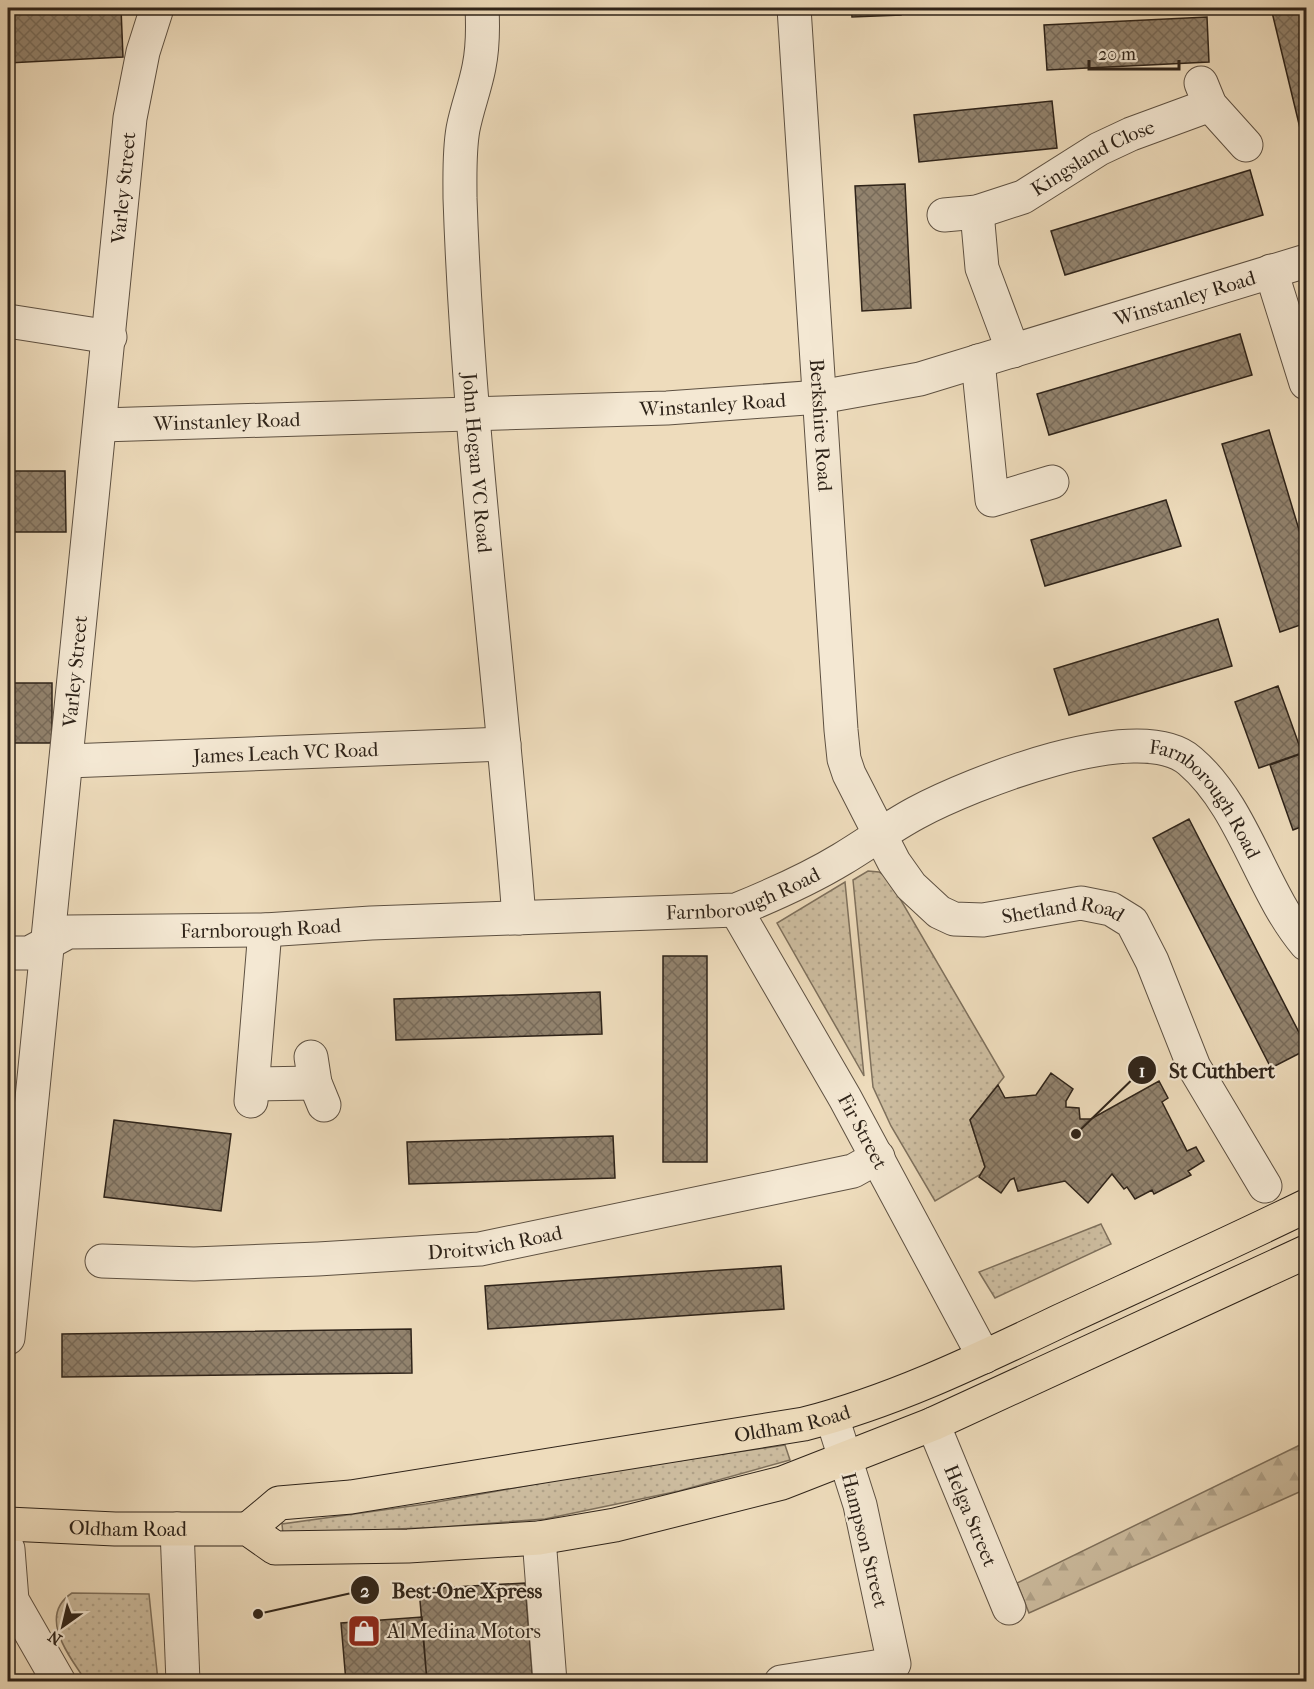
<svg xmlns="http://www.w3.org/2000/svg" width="1314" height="1689" viewBox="0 0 1314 1689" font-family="'IM FELL French Canon',serif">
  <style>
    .grass { fill: url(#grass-dots); stroke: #7e705c; stroke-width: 1.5 }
    .forest { fill: url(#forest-firs); stroke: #7e705c; stroke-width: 1.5 }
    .building { fill: url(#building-cross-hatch); stroke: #2e2319; stroke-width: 1.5 }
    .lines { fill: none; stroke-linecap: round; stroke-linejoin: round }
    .minor-casing { stroke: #5e5142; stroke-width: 35 }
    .highway-casing { stroke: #2e2319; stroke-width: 35 }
    .minor { stroke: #f4e8d3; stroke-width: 33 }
    .highway { stroke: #eedcbc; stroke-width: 33 }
    .labels { text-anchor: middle; stroke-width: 4.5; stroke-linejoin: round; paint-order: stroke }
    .street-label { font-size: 20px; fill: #2e2319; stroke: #f4e8d3 }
    .poi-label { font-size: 20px; fill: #2e2319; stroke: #f4e8d3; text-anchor: start }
    .leader { fill: none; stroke: #2e2319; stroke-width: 2 }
    .callout-dot { fill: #2e2319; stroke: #f4e8d3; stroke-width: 2 }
    .mark-label { font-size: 18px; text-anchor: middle; font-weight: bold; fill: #fff }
    .callout-label { font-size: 21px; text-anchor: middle; font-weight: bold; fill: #2e2319; stroke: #f4e8d3; stroke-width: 4.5; stroke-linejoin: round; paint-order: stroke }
  </style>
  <defs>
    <pattern id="grass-dots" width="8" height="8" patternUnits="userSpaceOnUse" patternTransform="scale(1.5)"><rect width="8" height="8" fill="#cdbda0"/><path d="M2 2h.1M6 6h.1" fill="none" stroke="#b0a289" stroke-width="1.8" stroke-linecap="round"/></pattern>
    <pattern id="forest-firs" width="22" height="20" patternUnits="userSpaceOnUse" patternTransform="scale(1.5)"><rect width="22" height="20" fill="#cdbda0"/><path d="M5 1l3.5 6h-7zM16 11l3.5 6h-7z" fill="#b0a289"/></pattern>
    <pattern id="building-cross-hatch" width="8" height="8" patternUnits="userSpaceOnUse" patternTransform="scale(1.5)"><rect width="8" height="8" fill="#92836e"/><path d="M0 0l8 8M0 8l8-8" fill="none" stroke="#786b5a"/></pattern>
  </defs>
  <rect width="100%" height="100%" fill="#eedcbc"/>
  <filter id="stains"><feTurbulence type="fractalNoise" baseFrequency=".00333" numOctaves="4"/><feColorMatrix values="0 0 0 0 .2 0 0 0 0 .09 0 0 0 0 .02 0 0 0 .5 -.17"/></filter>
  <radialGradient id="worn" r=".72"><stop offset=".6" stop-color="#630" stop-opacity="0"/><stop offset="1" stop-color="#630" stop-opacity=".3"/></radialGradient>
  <!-- grass -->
  <path class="grass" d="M868,871L879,872L888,878L1004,1077L970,1120L985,1167L981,1174L935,1201L891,1126L873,1087L853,880Z
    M845,882L864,1076L777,923Z
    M1101,1224L1111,1244L995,1298L979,1272Z
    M785,1445L790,1460L679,1491L545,1519L442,1527L283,1534L282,1524L426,1504L596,1473Z
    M72,1593L149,1594L158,1681H86C69,1656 37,1616 72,1593Z"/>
  <!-- forest -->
  <path class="forest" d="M1306,1442V1489L1029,1613L1017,1583Z"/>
  <!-- building -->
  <path class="building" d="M8,8H121L123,57L8,63Z
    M851,8H901V15L852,17Z
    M1271,8H1306V153Z
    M1207,17L1209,62L1047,70L1044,25Z
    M1052,101L1057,148L919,162L914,115Z
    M1250,170L1263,215L1065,275L1051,231Z
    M905,184L911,308L862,311L855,186Z
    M1240,334L1252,375L1049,435L1037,394Z
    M1269,430L1306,553V623L1280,632L1222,444Z
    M8,471H65L66,532H8Z
    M1166,500L1181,546L1045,586L1031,540Z
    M1218,619L1232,666L1069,715L1054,669Z
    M8,683H52V743H8Z
    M1278,686L1302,753L1259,768L1235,702Z
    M1306,752V825L1293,830L1270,765Z
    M1189,819L1306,1046V1050L1271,1068L1153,838Z
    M663,956H707V1162H663Z
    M600,992L602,1034L396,1040L394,999Z
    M1051,1073L1073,1089L1066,1101V1107L1079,1108L1080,1119H1091L1159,1081L1168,1098L1162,1102L1187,1151L1196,1147L1204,1161L1188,1171L1191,1175L1154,1194L1152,1190L1135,1199L1127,1187L1124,1189L1112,1174L1088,1203L1065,1181L1018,1191L1014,1178L1010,1180L1001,1193L979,1177L985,1167L970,1120L998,1085L1005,1098L1036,1095Z
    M114,1120L231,1134L221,1211L104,1197Z
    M613,1136L615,1178L409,1184L407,1142Z
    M781,1266L784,1309L488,1329L485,1286Z
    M411,1329L412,1373L62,1377V1334Z
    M525,1583L533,1682H427L419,1589Z
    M422,1617L427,1682H346L341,1623Z"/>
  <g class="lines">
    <defs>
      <g id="minor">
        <path id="s1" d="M482,8C483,27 483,47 479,67C475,88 467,108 463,129C459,152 460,175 460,198C468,439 501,678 519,918"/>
        <path id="s2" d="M794,8L841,730L844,759L849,774L894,862L911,886L939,912L954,919L983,920L1081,903L1111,909L1132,922L1152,961L1194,1067L1265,1186"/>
        <path d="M1201,83L1210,105L1246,145"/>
        <path d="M977,212L982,268L1013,351"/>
        <path id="s3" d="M944,215L977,212L1023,197L1099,149L1131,134L1210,105"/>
        <path d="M1271,271L1306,383"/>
        <path d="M8,321L110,337"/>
        <path d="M978,361L992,500L1052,482"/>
        <path id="s4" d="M101,425L667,408L820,397L920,379L1306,261"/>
        <path id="s5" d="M68,761L504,744"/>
        <path id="s6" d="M736,910L845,1098L984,1357"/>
        <path id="s7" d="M8,953H29L68,932L265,930L371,923L736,910C773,895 809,879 842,859C867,844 890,827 916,813C970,784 1139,716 1190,761C1244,807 1261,891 1306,944"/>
        <path d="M311,1057L315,1083L324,1105"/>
        <path d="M253,1084L315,1083"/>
        <path d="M251,1101L265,930"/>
        <path id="s8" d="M102,1261L194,1264L318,1259L480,1249L853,1171L878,1157"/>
        <path id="s9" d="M8,1338L130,118L143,52L157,8"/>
        <path id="s10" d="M933,1424L1009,1608"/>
        <path d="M177,1529L183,1682"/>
        <path d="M539,1538L550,1682"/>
        <path d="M8,1549L12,1600L59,1682"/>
        <path d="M781,1682L894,1664L860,1505L832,1417"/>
      </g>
      <g id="highway">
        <path id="s11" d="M8,1524L115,1529H248L275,1548L408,1546L539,1538L615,1525L782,1483L933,1424L1306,1252"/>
        <path id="s12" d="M248,1529L279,1503L351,1497L804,1424C894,1401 978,1360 1062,1320C1144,1282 1226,1245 1306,1206"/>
      </g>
    </defs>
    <!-- minor casing -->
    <use href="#minor" class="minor-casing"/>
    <!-- highway casing -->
    <use href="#highway" class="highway-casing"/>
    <!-- minor -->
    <use href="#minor" class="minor"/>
    <!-- highway -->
    <use href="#highway" class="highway"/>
  </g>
  <!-- icons -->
  <defs>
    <symbol id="shop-square" viewBox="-11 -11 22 22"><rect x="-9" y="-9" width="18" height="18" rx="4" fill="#8f2418" stroke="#f4e8d3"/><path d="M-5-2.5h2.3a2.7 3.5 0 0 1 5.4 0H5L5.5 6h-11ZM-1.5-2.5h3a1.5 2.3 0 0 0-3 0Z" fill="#fff"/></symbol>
  </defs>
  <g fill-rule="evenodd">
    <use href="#shop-square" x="345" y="1612" width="38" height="38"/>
  </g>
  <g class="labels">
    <!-- street labels -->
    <g class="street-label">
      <text dy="7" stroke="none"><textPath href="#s3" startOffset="162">Kingsland Close</textPath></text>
      <text dy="7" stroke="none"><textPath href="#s9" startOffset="1156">Varley Street</textPath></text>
      <text dy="7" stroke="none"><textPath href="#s4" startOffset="1098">Winstanley Road</textPath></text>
      <text dy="7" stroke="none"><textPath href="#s4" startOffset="612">Winstanley Road</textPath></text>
      <text dy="7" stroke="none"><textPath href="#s4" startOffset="126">Winstanley Road</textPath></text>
      <text dy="7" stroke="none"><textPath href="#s2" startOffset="418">Berkshire Road</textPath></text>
      <text dy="7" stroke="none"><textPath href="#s1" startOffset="458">John Hogan VC Road</textPath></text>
      <text dy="7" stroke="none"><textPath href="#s9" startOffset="670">Varley Street</textPath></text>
      <text dy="7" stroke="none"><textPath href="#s5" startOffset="218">James Leach VC Road</textPath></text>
      <text dy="7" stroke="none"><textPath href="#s7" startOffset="1264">Farnborough Road</textPath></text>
      <text dy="7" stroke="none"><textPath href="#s7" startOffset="744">Farnborough Road</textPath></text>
      <text dy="7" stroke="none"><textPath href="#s2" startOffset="1062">Shetland Road</textPath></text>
      <text dy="7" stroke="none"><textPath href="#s7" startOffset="258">Farnborough Road</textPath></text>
      <text dy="7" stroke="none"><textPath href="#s6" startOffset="255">Fir Street</textPath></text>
      <text dy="7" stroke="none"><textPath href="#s8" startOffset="394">Droitwich Road</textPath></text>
      <text dy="7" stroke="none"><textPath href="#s12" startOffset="560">Oldham Road</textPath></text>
      <text dy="7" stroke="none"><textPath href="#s10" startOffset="99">Helga Street</textPath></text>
      <text dy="7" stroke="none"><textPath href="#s11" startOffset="120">Oldham Road</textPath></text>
      <text transform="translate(865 1540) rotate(76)" y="7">Hampson Street</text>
    </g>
    <!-- poi labels -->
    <g class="poi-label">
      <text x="387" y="1638">Al Medina Motors</text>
    </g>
  </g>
  <!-- callouts -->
  <path class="leader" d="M1076 1134L1142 1070M258 1614L365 1590"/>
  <g class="callout-dot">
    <circle cx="1076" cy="1134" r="6"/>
    <circle cx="258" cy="1614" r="6"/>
    <circle cx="1142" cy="1070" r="15"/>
    <circle cx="365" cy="1590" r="15"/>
  </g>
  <g class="mark-label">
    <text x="1142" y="1077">1</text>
    <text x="365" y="1597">2</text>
  </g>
  <g class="callout-label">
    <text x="1222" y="1078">St Cuthbert</text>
    <text x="467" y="1598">Best-One Xpress</text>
  </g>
  <!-- margin -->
  <rect width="1314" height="1689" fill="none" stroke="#eedcbc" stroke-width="30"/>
  <rect x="9" y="9" width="1296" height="1671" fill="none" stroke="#2e2319" stroke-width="3"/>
  <rect x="15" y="15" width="1284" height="1659" fill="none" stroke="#2e2319" stroke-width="1.5"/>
  <!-- north arrow -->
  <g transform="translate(63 1626) rotate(214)" stroke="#f4e8d3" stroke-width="4.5" paint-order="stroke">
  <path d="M0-4.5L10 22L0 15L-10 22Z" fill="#2e2319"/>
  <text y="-9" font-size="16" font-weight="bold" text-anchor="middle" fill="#2e2319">N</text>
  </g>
  <!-- scale -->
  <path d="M1089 60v9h90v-9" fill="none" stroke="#2e2319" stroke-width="3"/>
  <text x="1098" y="60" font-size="18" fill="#2e2319" stroke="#f4e8d3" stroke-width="4.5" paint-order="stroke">20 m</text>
  <rect width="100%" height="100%" filter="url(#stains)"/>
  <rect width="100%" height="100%" fill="url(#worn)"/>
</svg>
